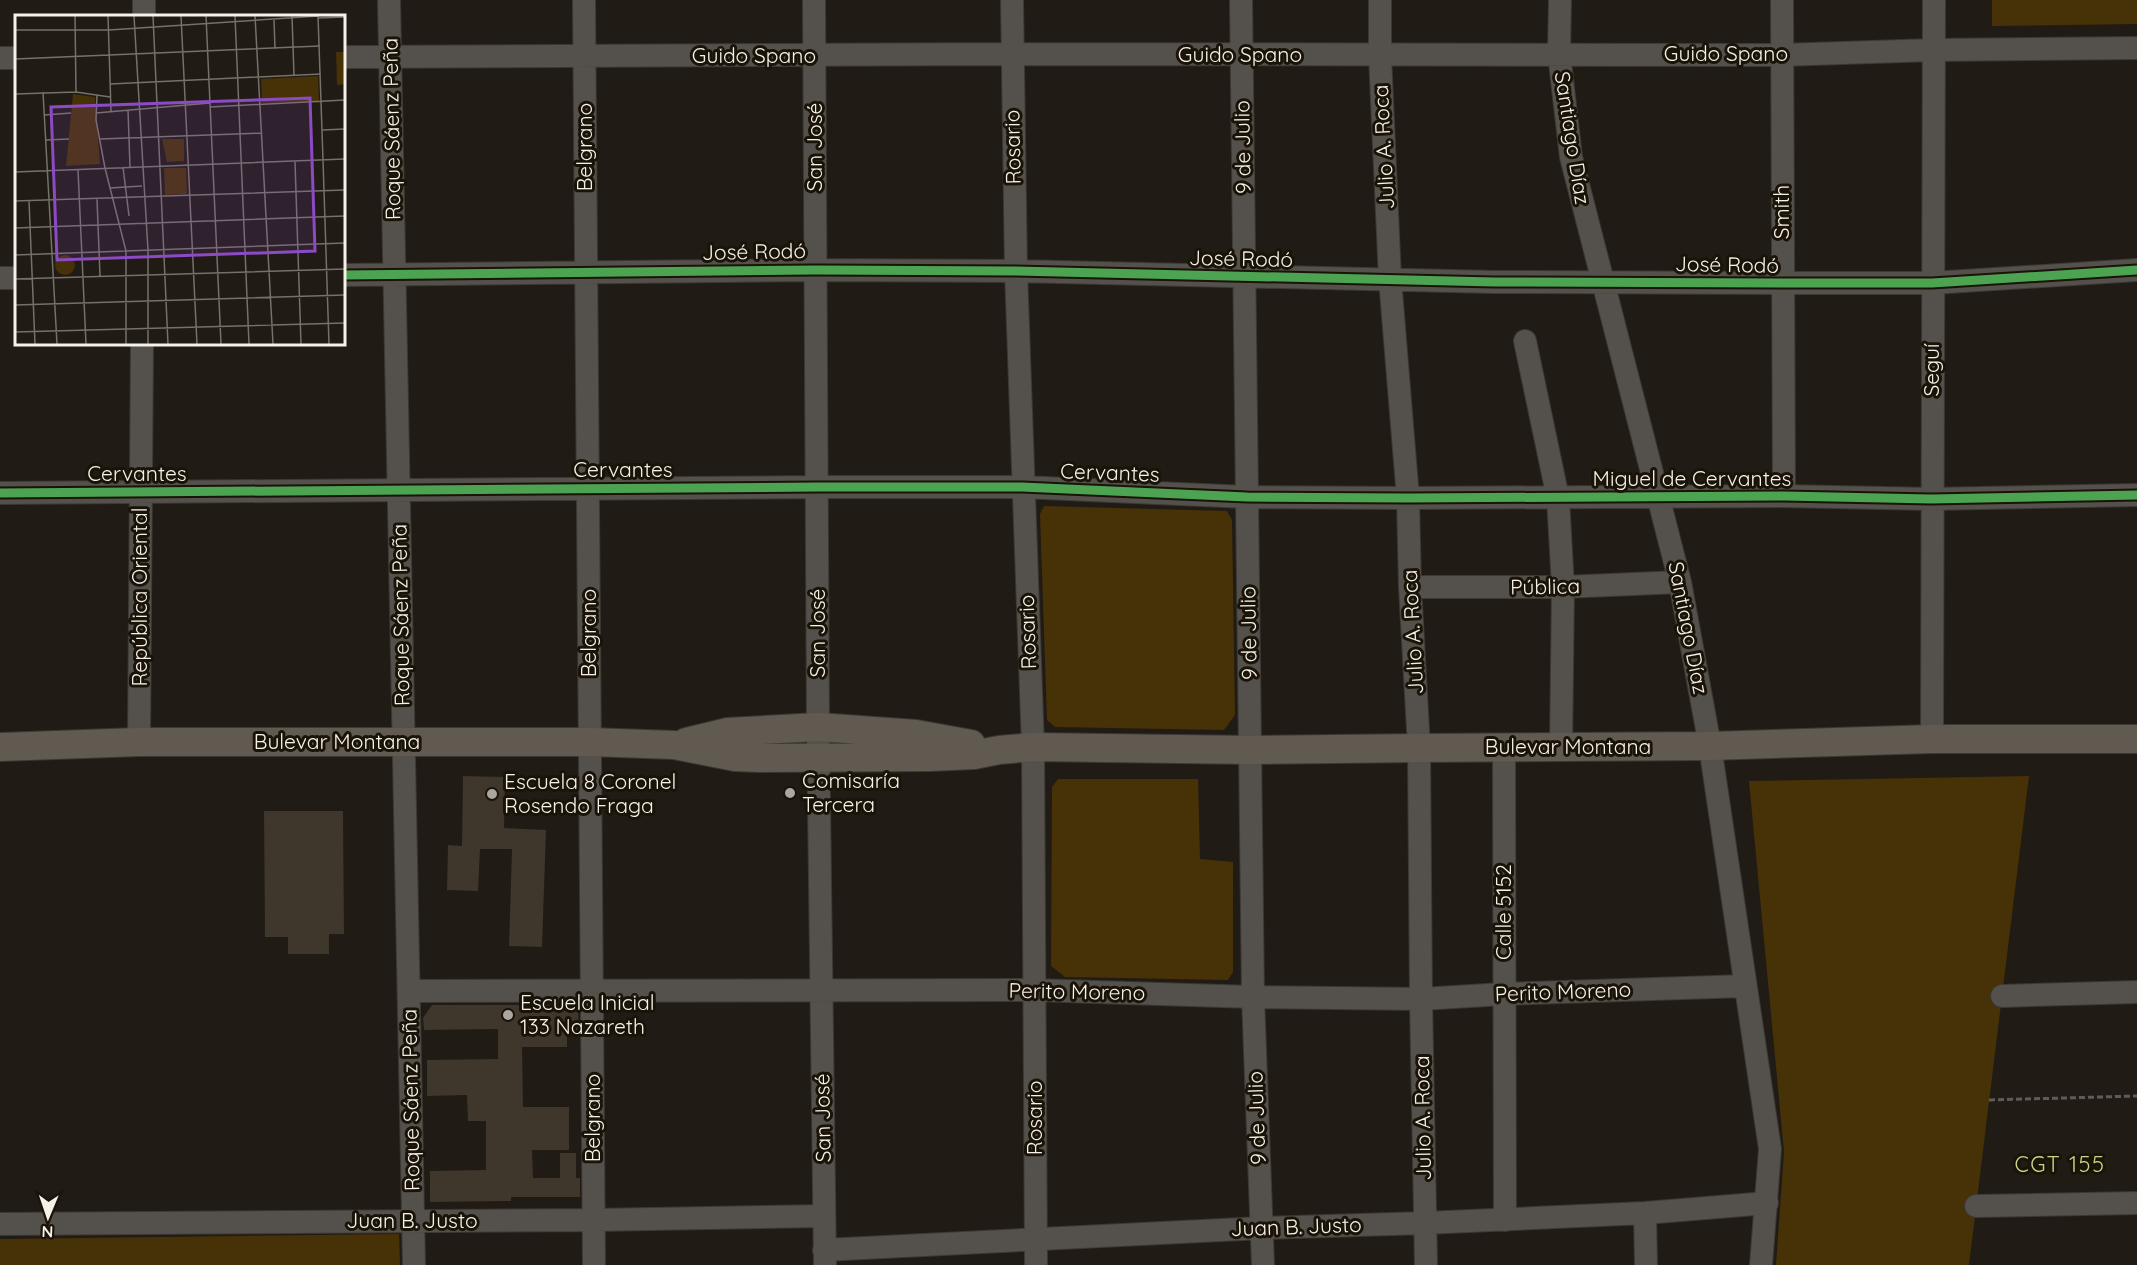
<svg xmlns="http://www.w3.org/2000/svg" width="2137" height="1265" viewBox="0 0 2137 1265" font-family="Quicksand,sans-serif">
  <style>
    .green { fill: #473107 }
    .building { fill: #3f362c }
    .lines { fill: none; stroke-linecap: round; stroke-linejoin: round }
    .minor-casing { stroke: #3c3834; stroke-width: 24 }
    .major-casing { stroke: #3c3834; stroke-width: 30 }
    .path { stroke: #5f5c57; stroke-width: 3; stroke-dasharray: 6 3; stroke-linecap: butt }
    .minor { stroke: #54504b; stroke-width: 22 }
    .major { stroke: #605a51; stroke-width: 28 }
    .cycleway-casing { stroke: #1a1308; stroke-width: 13 }
    .cycleway { stroke: #4ca352; stroke-width: 9 }
    .poi-dot { fill: #aba69f; stroke: #1a1308; stroke-width: 2 }
    .labels { text-anchor: middle; stroke-width: 6; stroke-linejoin: round; paint-order: stroke }
    .street-label { font-size: 21px; fill: #f6f1e9; stroke: #1a1308 }
    .poi-label { font-size: 21px; fill: #f6f1e9; stroke: #1a1308; text-anchor: start }
    .neighbourhood-label { font-size: 22px; letter-spacing: 1.5px; fill: #ccd487; stroke: #1a1308 }
    .inset-road { fill: none; stroke: #76716a; stroke-width: 1.5 }
    .view { fill: #8d4ac5; fill-opacity: 0.15; stroke: #8d4ac5; stroke-width: 3 }
    .inset-edge { fill: none; stroke: #f6f1e9; stroke-width: 3 }
  </style>
  <rect width="100%" height="100%" fill="#201b15"/>
  <!-- green -->
  <path class="green" d="M1992,0H2137V24L1992,26Z
    M1044,506L1227,511L1232,520L1235,715L1224,730L1055,727L1047,720L1040,514Z
    M2029,776L1969,1265H1776L1784,1152L1749,781Z
    M1058,779H1198L1200,859L1233,862V972L1228,980L1065,977L1051,966L1052,787Z
    M399,1234L400,1265H0V1239Z"/>
  <!-- building -->
  <path class="building" d="M463,776L505,777L504,828L546,830L542,947L509,946L512,849H480L478,891L447,890L448,845L462,846Z
    M264,811H343L344,934H329V954H288V937H265Z
    M432,1005H574L578,1007L579,1033L567,1032V1047H522L523,1107H569V1150H532L533,1178H560V1153H576V1178H580V1197H511V1201L430,1202V1171L486,1170V1121H468L467,1095L427,1096V1060L498,1059V1029L424,1030L423,1018Z"/>
  <g class="lines">
    <defs>
      <path id="minor" d="M389,0L414,1265
        M584,0L594,1265
        M814,0L818,727L825,1265
        M1012,0L1016,271L1033,747L1036,1265
        M1241,0L1253,997L1263,1265
        M1380,0V56L1390,279L1408,498L1410,587L1419,748L1421,999L1426,1265
        M1560,0L1559,54L1571,157L1680,582L1710,746L1770,1149L1761,1265
        M1782,0L1784,496
        M144,16V0
        M344,57L1012,54L1781,55L1933,50L2137,48
        M0,58H16
        M344,275L816,270L1016,271L1494,282L1783,283H1932L2137,270
        M0,278H16
        M1525,341L1558,498L1563,587L1561,747
        M0,493L818,487H1022L1247,497L1408,498L1784,496L1931,499L2137,495
        M1410,587H1563L1680,582
        M1932,739L1934,0
        M139,742L142,344
        M1504,747L1505,1220
        M409,991L1034,990L1253,997L1421,999L1504,994L1745,986
        M2002,996L2137,992
        M1976,1206L2137,1203
        M1645,1213L1646,1265
        M0,1224L594,1220L824,1216
        M824,1250L1262,1228L1425,1223L1645,1213L1767,1203"/>
      <path id="major" d="M686,742L727,732L818,727L916,734L971,744
        M0,747L139,742H590L674,745L735,757L759,758L930,757L974,755L999,750L1033,747L1251,750L1419,748L1710,746L1932,739H2137"/>
    </defs>
    <!-- minor casing -->
    <use href="#minor" class="minor-casing"/>
    <!-- major casing -->
    <use href="#major" class="major-casing"/>
    <!-- path -->
    <path class="path" d="M1989,1100L2137,1096"/>
    <!-- minor -->
    <use href="#minor" class="minor"/>
    <!-- major -->
    <use href="#major" class="major"/>
    <defs>
      <path id="cycleway" d="M344,275L816,270L1016,271L1494,282L1783,283H1932L2137,270
        M0,493L818,487H1022L1247,497L1408,498L1784,496L1931,499L2137,495"/>
    </defs>
    <!-- cycleway casing -->
    <use href="#cycleway" class="cycleway-casing"/>
    <!-- cycleway -->
    <use href="#cycleway" class="cycleway"/>
  </g>
  <!-- markers -->
  <g class="poi-dot">
    <circle cx="790" cy="793" r="6"/>
    <circle cx="492" cy="794" r="6"/>
    <circle cx="508" cy="1015" r="6"/>
  </g>
  <g class="labels">
    <!-- street labels -->
    <g class="street-label">
      <text x="1726" y="61">Guido Spano</text>
      <text x="1240" y="62">Guido Spano</text>
      <text x="754" y="63">Guido Spano</text>
      <text transform="translate(392 129) rotate(-91)" y="7">Roque Sáenz Peña</text>
      <text transform="translate(1572 138) rotate(81)" y="7">Santiago Díaz</text>
      <text transform="translate(585 147) rotate(-90)" y="7">Belgrano</text>
      <text transform="translate(815 147) rotate(-90)" y="7">San José</text>
      <text transform="translate(1013 147) rotate(-91)" y="7">Rosario</text>
      <text transform="translate(1243 147) rotate(-91)" y="7">9 de Julio</text>
      <text transform="translate(1384 147) rotate(-93)" y="7">Julio A. Roca</text>
      <text transform="translate(1782 212) rotate(-90)" y="7">Smith</text>
      <text transform="translate(754 252) rotate(-1)" y="7">José Rodó</text>
      <text transform="translate(1241 259) rotate(1)" y="7">José Rodó</text>
      <text transform="translate(1727 265) rotate(1)" y="7">José Rodó</text>
      <text transform="translate(1932 370) rotate(-90)" y="7">Seguí</text>
      <text x="623" y="477">Cervantes</text>
      <text transform="translate(1110 473) rotate(2)" y="7">Cervantes</text>
      <text x="137" y="481">Cervantes</text>
      <text x="1692" y="486">Miguel de Cervantes</text>
      <text transform="translate(1545 587) rotate(-1)" y="7">Pública</text>
      <text transform="translate(140 597) rotate(-90)" y="7">República Oriental</text>
      <text transform="translate(401 615) rotate(-91)" y="7">Roque Sáenz Peña</text>
      <text transform="translate(1688 628) rotate(79)" y="7">Santiago Díaz</text>
      <text transform="translate(1028 632) rotate(-92)" y="7">Rosario</text>
      <text transform="translate(1413 632) rotate(-93)" y="7">Julio A. Roca</text>
      <text transform="translate(589 633) rotate(-90)" y="7">Belgrano</text>
      <text transform="translate(818 633) rotate(-90)" y="7">San José</text>
      <text transform="translate(1249 633) rotate(-91)" y="7">9 de Julio</text>
      <text x="337" y="749">Bulevar Montana</text>
      <text x="1568" y="754">Bulevar Montana</text>
      <text transform="translate(1504 912) rotate(-90)" y="7">Calle 5152</text>
      <text transform="translate(1077 992) rotate(1)" y="7">Perito Moreno</text>
      <text transform="translate(1563 992) rotate(-2)" y="7">Perito Moreno</text>
      <text transform="translate(411 1100) rotate(-91)" y="7">Roque Sáenz Peña</text>
      <text transform="translate(593 1118) rotate(-90)" y="7">Belgrano</text>
      <text transform="translate(823 1118) rotate(-91)" y="7">San José</text>
      <text transform="translate(1035 1118) rotate(-90)" y="7">Rosario</text>
      <text transform="translate(1257 1118) rotate(-92)" y="7">9 de Julio</text>
      <text transform="translate(1423 1118) rotate(-91)" y="7">Julio A. Roca</text>
      <text x="412" y="1228">Juan B. Justo</text>
      <text transform="translate(1296 1227) rotate(-2)" y="7">Juan B. Justo</text>
    </g>
    <!-- poi labels -->
    <g class="poi-label">
      <text x="802" y="788">Comisaría<tspan x="802" dy="24">Tercera</tspan></text>
      <text x="504" y="789">Escuela 8 Coronel<tspan x="504" dy="24">Rosendo Fraga</tspan></text>
      <text x="520" y="1010">Escuela Inicial<tspan x="520" dy="24">133 Nazareth</tspan></text>
    </g>
    <!-- neighbourhood labels -->
    <g class="neighbourhood-label">
      <text x="2060" y="1172">CGT 155</text>
    </g>
  </g>
  <!-- overview -->
  <g transform="translate(15 15)">
    <rect width="330" height="330" fill="#201b15"/>
    <path d="M321,37H330V69L322,70ZM303,61L304,86L247,88L246,64ZM58,79L80,82L85,149L51,151ZM147,124H169V146L152,147ZM149,153H171L172,179L150,180ZM40 250a10 10 0 1 1 20 0a10 10 0 1 1-20 0Z" fill="#473107"/>
    <path class="inset-road" d="M60,1L61,77M93,1L96,96M119,1L133,235V329M138,1L153,329M166,1L182,329M191,1L206,329M220,1L234,329M240,1L258,329M277,1L279,61M303,1L308,145M303,3L330,2M259,5L260,34M0,15H94L303,1M0,44L305,31M95,69L306,59M28,77L42,329M0,79L61,77L95,82M82,80L81,105L90,153L111,236V329M195,92L330,85M113,95L115,152M81,98L195,88M29,100L56,98M307,115L330,114M85,124L247,118M31,125L54,124M308,145L314,329M280,147L286,329M108,152L114,201M63,155L71,329M0,157L330,144M95,173L127,171M82,184L85,261M0,186L330,175M14,186L20,329M0,213L330,201M0,240L330,228M0,264L330,254M0,290L330,280M0,317L330,308"/>
    <path class="view" d="M295,83L300,236L42,245L36,92Z"/>
    <rect width="330" height="330" class="inset-edge"/>
  </g>
  <!-- north arrow -->
  <g transform="translate(48 1217) rotate(182)" stroke="#1a1308" stroke-width="4.5" paint-order="stroke">
  <path d="M0-4.5L10 22L0 15L-10 22Z" fill="#f6f1e9"/>
  <text y="-9" font-size="16" font-weight="bold" text-anchor="middle" fill="#f6f1e9">N</text>
  </g>
</svg>
